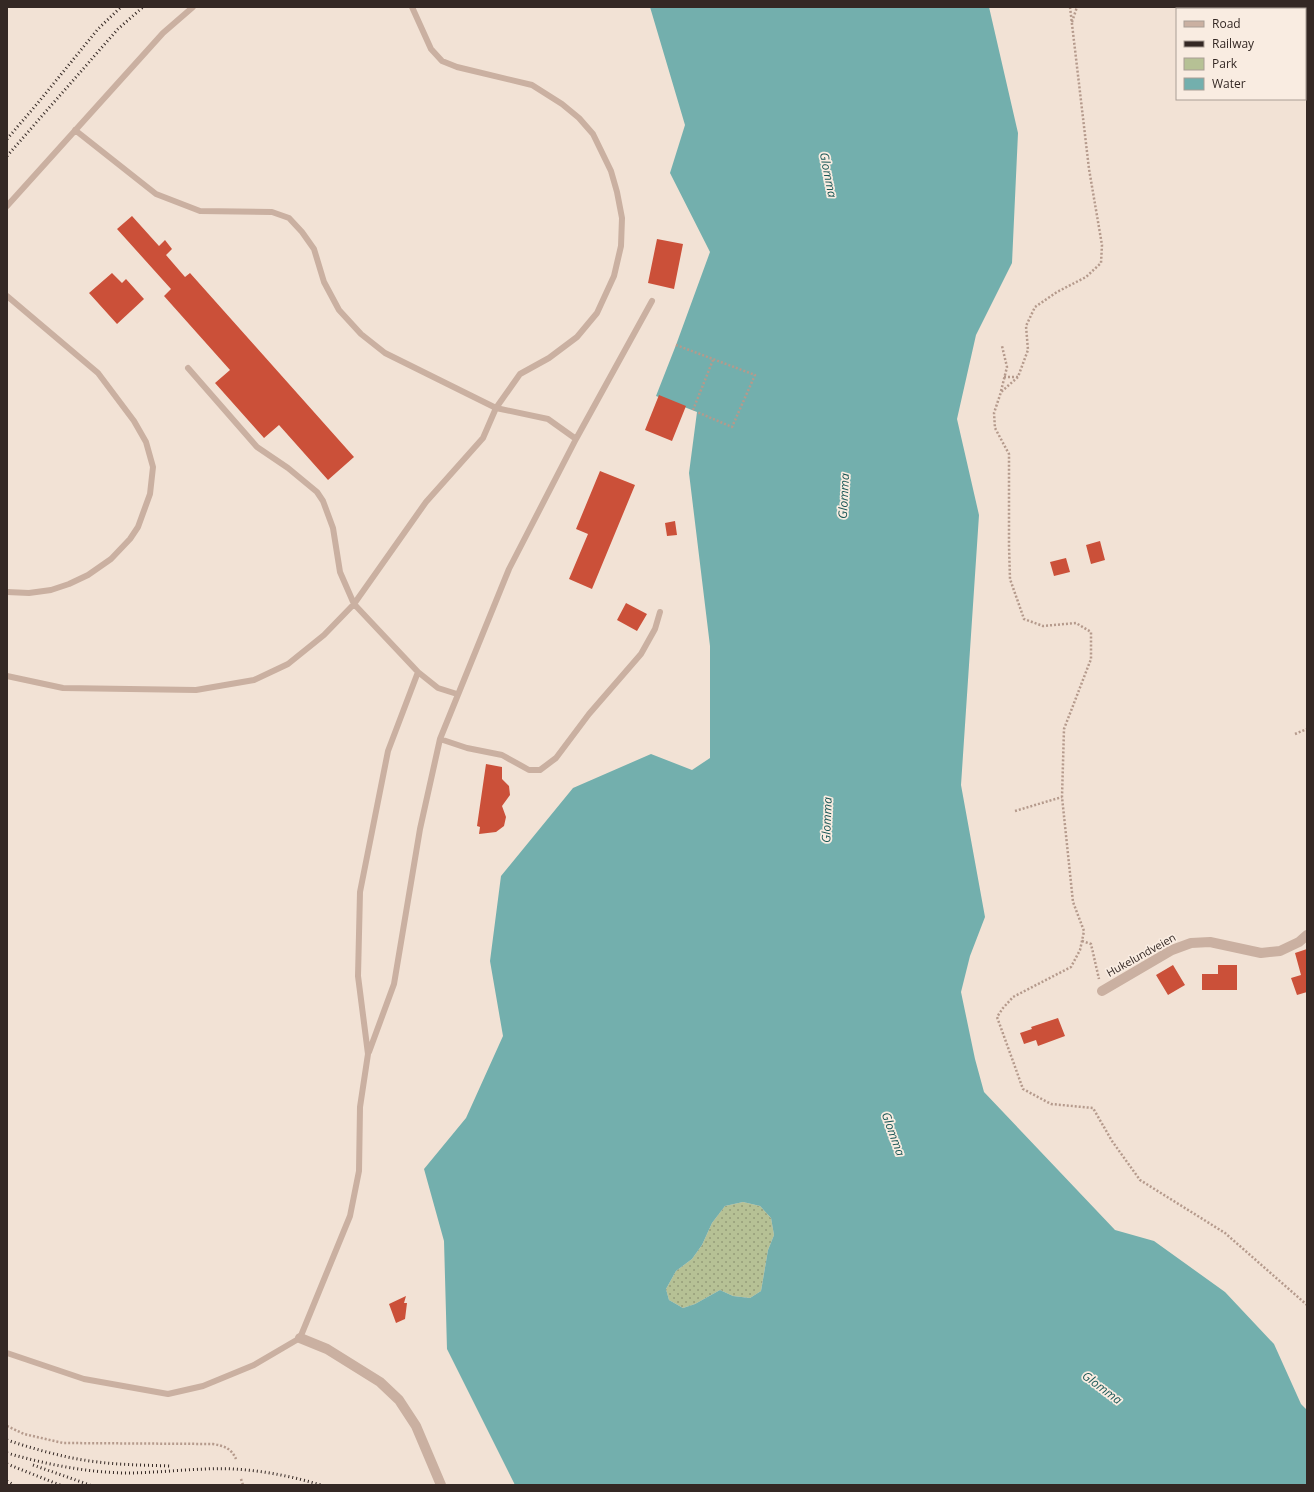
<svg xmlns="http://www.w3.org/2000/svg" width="1314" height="1492" viewBox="0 0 1314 1492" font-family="'Open Sans',sans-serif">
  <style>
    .green { fill: url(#green-dots) }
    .water { fill: #73afad; fill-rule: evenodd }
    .building { fill: #cb5039 }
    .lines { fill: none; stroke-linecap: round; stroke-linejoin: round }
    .path { stroke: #b59a8c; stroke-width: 2.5; stroke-dasharray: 2 2; stroke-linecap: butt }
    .lane { stroke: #cab0a1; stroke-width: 6 }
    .street { stroke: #cab0a1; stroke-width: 10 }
    .rail { stroke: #342824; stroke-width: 3; stroke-dasharray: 1 3; stroke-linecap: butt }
    .labels { text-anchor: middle; stroke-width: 3.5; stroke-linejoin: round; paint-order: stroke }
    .street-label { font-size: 11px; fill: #342824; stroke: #f9ece1 }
    .water-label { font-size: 12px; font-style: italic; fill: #195655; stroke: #f9ece1 }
  </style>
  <defs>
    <pattern id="green-dots" width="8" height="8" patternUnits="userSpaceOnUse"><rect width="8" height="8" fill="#b6c195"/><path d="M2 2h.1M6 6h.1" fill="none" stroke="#959d79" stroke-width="1.8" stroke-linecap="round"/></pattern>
  </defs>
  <rect width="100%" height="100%" fill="#f2e2d5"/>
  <!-- green -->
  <path class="green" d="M743,1202L760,1206L771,1218L774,1235L768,1250L761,1291L750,1298L733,1296L720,1290L695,1304L683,1308L669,1300L666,1289L676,1271L692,1259L702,1245L712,1223L725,1206Z"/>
  <!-- water -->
  <path class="water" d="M650,7H989L1018,133L1012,263L976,335L957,419L979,515L961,785L985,917L970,956L961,992L975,1059L984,1092L1115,1230L1154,1241L1225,1292L1274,1344L1301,1404L1307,1410V1485H515L447,1349L444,1241L424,1169L466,1118L503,1036L490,961L501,876L573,788L651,754L692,770L710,758V646L689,473L697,412L656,396L676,345L710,252L670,173L685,125ZM743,1202L760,1206L771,1218L774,1235L768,1250L761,1291L750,1298L733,1296L720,1290L695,1304L683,1308L669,1300L666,1289L676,1271L692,1259L702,1245L712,1223L725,1206Z"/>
  <!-- building -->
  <path class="building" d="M132,216L159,246L165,240L172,249L166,255L185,277L190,273L354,457L328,480L279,425L264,438L215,383L230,370L164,296L171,289L117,229Z
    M657,239L683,244L674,289L648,283Z
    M112,273L122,283L126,279L144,299L117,324L89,293Z
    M659,395L686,406L672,441L645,430Z
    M600,471L635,485L592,589L569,579L588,534L576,529Z
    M675,521L677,535L667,536L665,523Z
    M1100,541L1105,560L1091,564L1086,545Z
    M1066,558L1070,572L1054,576L1050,562Z
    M626,603L647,614L637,631L617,620Z
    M486,764L502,767V779L509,786L510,795L502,806L506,817L504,826L496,832L479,834L480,827L477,826Z
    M1307,949V992L1297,995L1291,978L1301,975L1295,953Z
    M1173,965L1185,985L1168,995L1156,975Z
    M1218,965H1237V990H1202V974H1218Z
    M1058,1018L1065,1036L1038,1046L1036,1040L1024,1044L1020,1033L1032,1029L1031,1027Z
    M406,1296L404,1303H407L405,1319L396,1323L389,1304Z"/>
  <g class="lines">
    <!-- path -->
    <path class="path" d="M1070,7L1089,169L1102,245L1101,263L1086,277L1057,292L1035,307L1026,326L1028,350L1018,377L1001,392L994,413L995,428L1009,454V546L1010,579L1024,619L1043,626L1076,623L1091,632V659L1064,729L1062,797L1073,902L1084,931L1082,941L1080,950L1071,967L1013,997L1003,1008L997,1017L1023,1089L1051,1104L1093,1108L1112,1141L1140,1180L1225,1233L1307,1305
      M1072,22L1077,7
      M676,345L755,375L732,427L697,412
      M1004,377H1018
      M1001,391L1007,367L1002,346
      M693,410L713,360
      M1295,734L1307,729
      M1015,811L1062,797
      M1082,941L1091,944L1099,979
      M7,1426L24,1434L63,1443L213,1444C224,1446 231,1448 236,1459
      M241,1479L243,1485"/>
    <!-- lane -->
    <path class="lane" d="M75,130L156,194L200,211L272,212L289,218L302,232L314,249L324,282L339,310L361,334L385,353L496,408L548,419L576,439
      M7,206L163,33L193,7
      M7,296L98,373L134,421L146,442L153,467L150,494L138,527L130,539L111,559L88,575L69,584L51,590L29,593L7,592
      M188,368L257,447L288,468L317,492L323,501L333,528L340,572L354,604L418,672
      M7,676L63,688L196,690L254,680L288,664L324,635L354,604L426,502L483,438L496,408L520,374L549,358L577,337L597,313L614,276L621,246L622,218L617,192L611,171L593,134L579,118L562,104L532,85L457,67L442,61L431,49L412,7
      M440,739L467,748L502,755L529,770H540L556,758L589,714L641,654L655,629L660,612
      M369,1052L394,984L420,829L440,739L509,569L576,439L652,301
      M7,1353L84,1379L168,1394L203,1386L254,1365L300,1338L350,1216L359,1171L360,1107L368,1054L358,976L360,892L388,751L418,672L438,688L457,694"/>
    <!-- street -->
    <path class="street" d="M1102,991L1172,950L1191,943L1210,942L1261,953L1280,951L1299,942L1307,935
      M300,1338L327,1349L380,1382L399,1400L416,1426L441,1485"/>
    <!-- rail -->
    <path class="rail" d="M7,139L37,104L98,29L121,7
      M7,156L118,29L143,7
      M7,1440C34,1449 62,1457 90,1461C117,1465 143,1465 170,1466
      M7,1453C45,1464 84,1472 124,1473C152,1473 179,1470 206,1469C245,1467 284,1474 321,1485
      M7,1464L60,1485
      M33,1465L90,1485
      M7,1481L14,1485"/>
  </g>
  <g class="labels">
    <!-- street labels -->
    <g class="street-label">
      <text transform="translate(1141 955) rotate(-29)" y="4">Hukelundveien</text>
    </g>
    <!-- water labels -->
    <g class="water-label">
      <text transform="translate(828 175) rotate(79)" y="4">Glomma</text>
      <text transform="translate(844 496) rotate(-87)" y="4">Glomma</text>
      <text transform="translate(827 820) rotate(-88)" y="4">Glomma</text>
      <text transform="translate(893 1134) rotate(70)" y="4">Glomma</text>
      <text transform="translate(1102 1388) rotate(37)" y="4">Glomma</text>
    </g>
  </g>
  <!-- border -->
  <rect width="1314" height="1492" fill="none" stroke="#342824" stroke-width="16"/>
  <!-- legend -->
  <rect x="1176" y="8" width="130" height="92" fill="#f9ece1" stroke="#aa9e95"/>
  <rect x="1184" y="21" width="20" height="6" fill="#cab0a1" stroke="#aa9e95"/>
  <text x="1212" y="28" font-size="12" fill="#342824">Road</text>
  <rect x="1184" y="41" width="20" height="6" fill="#342824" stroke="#aa9e95"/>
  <text x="1212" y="48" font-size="12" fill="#342824">Railway</text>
  <rect x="1184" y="58" width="20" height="12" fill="#b6c195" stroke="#aa9e95"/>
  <text x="1212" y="68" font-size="12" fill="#342824">Park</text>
  <rect x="1184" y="78" width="20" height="12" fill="#73afad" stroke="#aa9e95"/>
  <text x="1212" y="88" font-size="12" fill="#342824">Water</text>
</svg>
